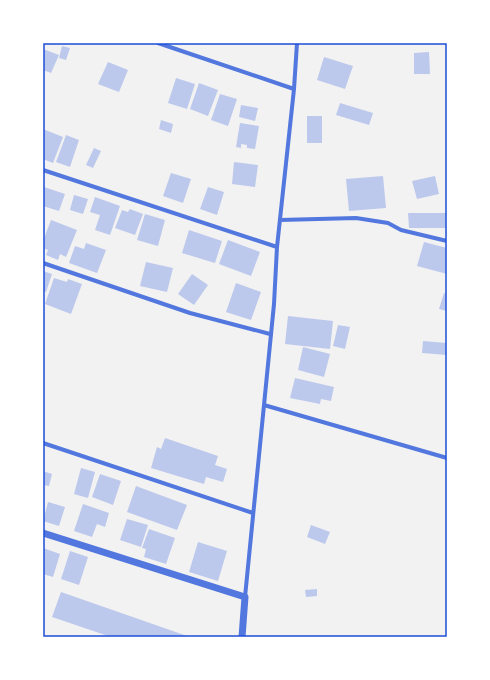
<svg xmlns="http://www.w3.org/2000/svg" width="490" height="680" viewBox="0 0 490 680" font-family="'PT Serif',serif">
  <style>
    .building { fill: #bdc9ec }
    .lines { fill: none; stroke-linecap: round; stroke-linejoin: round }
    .minor { stroke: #5277de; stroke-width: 4 }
    .tertiary { stroke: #5277de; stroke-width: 7 }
    .neatline { fill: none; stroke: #1d4ed8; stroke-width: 1.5 }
  </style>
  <rect width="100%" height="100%" fill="#f2f2f2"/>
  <!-- building -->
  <path class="building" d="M62,46L70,48L66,60L59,58Z
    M43,49L59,55L51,73L43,70Z
    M429,52L430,74H414V53Z
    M324,57L353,66L345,89L317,80Z
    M108,62L128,70L119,92L98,84Z
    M176,78L195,84L187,109L168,103Z
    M199,83L218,90L208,116L190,109Z
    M220,94L237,99L228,126L211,120Z
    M340,103L373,113L369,125L336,115Z
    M241,105L258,108L255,121L239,117Z
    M307,116H322V143H307Z
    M161,120L173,124L171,133L159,129Z
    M240,123L259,126L255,149L247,148V145L241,144V148L236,147Z
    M43,129L63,137L53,163L43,159Z
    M66,135L79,140L70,167L56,162Z
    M94,148L101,151L93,168L86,165Z
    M234,162L258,165L255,187L232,184Z
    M171,173L191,179L183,203L163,196Z
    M383,176L386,208L349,211L346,179Z
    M435,176L439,194L417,199L412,181Z
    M44,187L65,194L59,211L43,206Z
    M208,187L224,192L217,215L200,209Z
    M74,195L88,199L83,214L70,210Z
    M95,197L120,206L110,235L95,230L100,215L90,212Z
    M130,209L143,214L135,235L115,228L122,210L128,212Z
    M408,213H447V228H409Z
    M145,214L165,220L158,246L137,240Z
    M51,220L77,230L66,257L60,254L58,260L46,255L48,250L43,248V241Z
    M189,230L222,241L215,263L182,253Z
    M228,240L260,252L251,276L219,264Z
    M424,242L447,248V274L417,266Z
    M86,243L106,250L97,273L69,263L75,246L84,249Z
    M146,262L173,268L167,292L140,286Z
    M43,271L52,274L46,292L43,291Z
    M192,274L208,285L194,305L178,294Z
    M54,278L67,282L68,279L82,284L71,314L45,304Z
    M236,283L261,292L251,320L226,312Z
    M444,293L447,294V311L439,309Z
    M288,316L333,321L330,349L285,344Z
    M338,325L350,327L345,349L333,346Z
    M423,341L447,343V355L422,353Z
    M303,347L330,354L324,377L298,370Z
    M295,378L334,387L331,401L321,399L320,404L290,398Z
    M165,438L218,456L215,465L227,469L223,482L206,477L204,484L151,468L157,447L161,449Z
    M81,468L95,472L88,498L74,494Z
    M43,471L52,474L49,486L43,485Z
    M100,474L121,481L113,505L92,497Z
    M136,486L187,505L177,530L127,512Z
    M48,502L65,507L59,526L43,521Z
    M83,504L109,513L105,527L97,524L92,537L74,531Z
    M127,519L148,525L141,547L120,540Z
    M311,525L330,532L325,544L307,537Z
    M149,529L175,538L166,564L144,557L146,549L142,548Z
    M198,542L227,551L218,581L189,572Z
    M43,548L60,554L53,577L43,574Z
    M70,551L88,557L79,585L61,579Z
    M317,589V596L306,597L305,590Z
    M61,592L190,637H111L52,617Z"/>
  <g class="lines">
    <!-- minor -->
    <path class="minor" d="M158,43L294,89
      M43,170L277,247
      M280,220L356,218L388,223L401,230L447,241
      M43,263L190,313L270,334
      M264,405L447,458
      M43,443L253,513
      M245,597L274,304L277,247L294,89L297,43"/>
    <!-- tertiary -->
    <path class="tertiary" d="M43,533L245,597L242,637"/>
  </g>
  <!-- border -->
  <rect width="490" height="680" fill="none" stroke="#ffffff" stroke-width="88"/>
  <rect x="44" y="44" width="402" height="592" class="neatline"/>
</svg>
